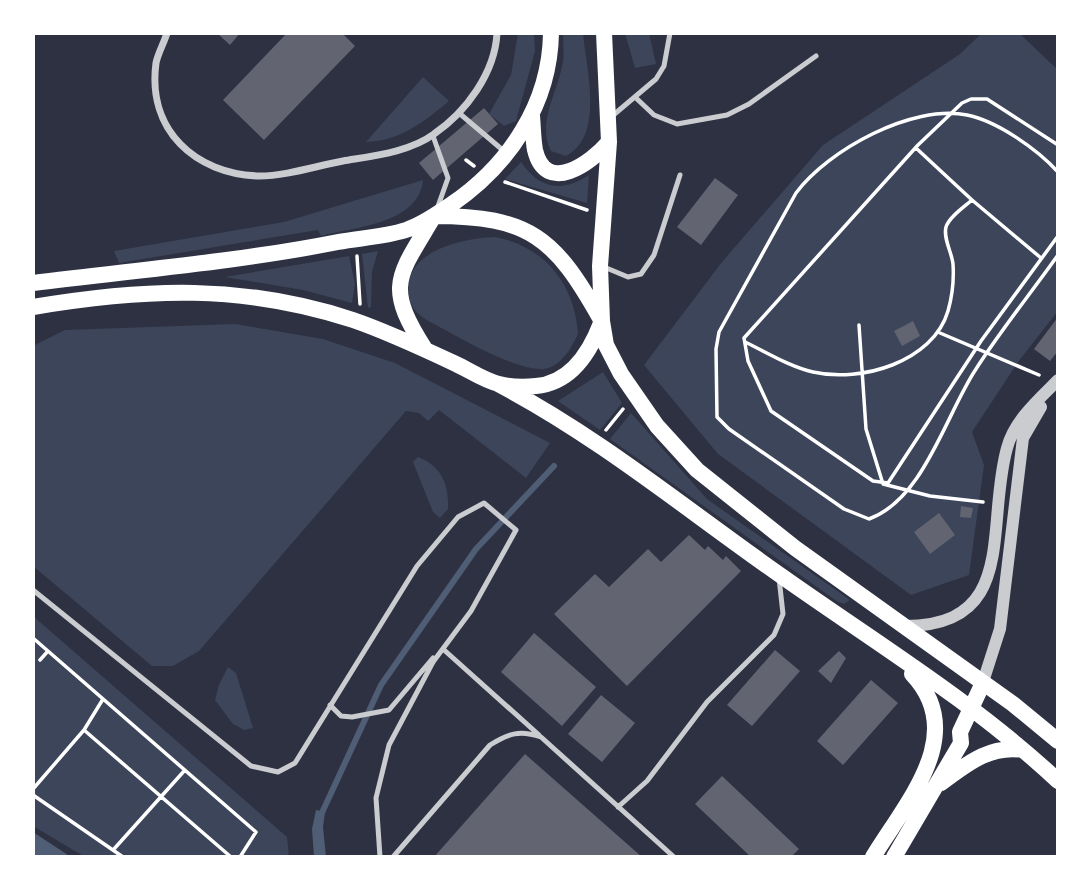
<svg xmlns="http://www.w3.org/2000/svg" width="1091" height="890" viewBox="0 0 1091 890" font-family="Lato,sans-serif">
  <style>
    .green { fill: #3c4559 }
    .water { fill: #4f5d75 }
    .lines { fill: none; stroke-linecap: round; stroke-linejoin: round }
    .stream { stroke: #4f5d75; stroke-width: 6 }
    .building { fill: #626471 }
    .path { stroke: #fff; stroke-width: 3.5 }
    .service { stroke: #caccd0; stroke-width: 5 }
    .minor { stroke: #caccd0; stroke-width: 7 }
    .tertiary { stroke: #caccd0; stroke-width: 12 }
    .primary { stroke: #fff; stroke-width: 16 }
  </style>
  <rect width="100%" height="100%" fill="#2d3142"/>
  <!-- green -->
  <path class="green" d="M518,33H534L535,51L516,121L504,126L489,114L511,75Z
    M563,33H583C586,68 605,136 566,156L551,151C536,123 559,90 563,61C564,52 563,42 563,33Z
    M625,33H649L656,64L635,68Z
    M982,33H1019L1058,70V311L1018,362L972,432L984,465L969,575L911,595L718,454L644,365L722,262L823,145L960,54Z
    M423,77L449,101C424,122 400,141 366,142Z
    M521,162C540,189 561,193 589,175L587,203L505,179Z
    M423,180C419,224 354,227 321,236L318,230L119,263L114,251L284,222Z
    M495,237C545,246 575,285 578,334C572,347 564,361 551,367C527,379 456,335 432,323C419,316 411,310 409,295C402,251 463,238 495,237Z
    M378,251L372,272L371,307L368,308L362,254Z
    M349,256L355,284L352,303L303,290L225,277Z
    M235,324L323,339L395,363L550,443L526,478L439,410L428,421L419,413L406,411L199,651L173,666H152L33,566V346L65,330Z
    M603,372L622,403L600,430L558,401Z
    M631,413L707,499L850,600L844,604L838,602L610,439Z
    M418,457C442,466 449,485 448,509L440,518L433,512L413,462Z
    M33,616L287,837L289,857H85L33,826Z
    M228,667L236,673L253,728L244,730L233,724L215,700L219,685Z"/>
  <!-- water -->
  <path class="water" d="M316,810L325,812L323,827L326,857H314L312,829Z
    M33,832L71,857H33Z"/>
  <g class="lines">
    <!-- stream -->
    <path class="stream" d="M320,817L381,685L476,549L554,466"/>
  </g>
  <!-- building -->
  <path class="building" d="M217,33H240L230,45Z
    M287,33H342L355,46L264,140L223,100Z
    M484,108L498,124L433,180L419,163Z
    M715,178L738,195L701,245L677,227Z
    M1058,317V351L1050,361L1034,349Z
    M913,321L920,336L902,346L894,331Z
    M961,506L973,508L971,518L960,517Z
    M939,513L955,535L930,554L914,532Z
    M689,535L705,550L708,546L723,560L726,556L741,571L627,686L554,614L595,574L609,587L648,549L661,562Z
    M534,633L596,687L562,726L501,672Z
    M775,650L800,671L752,726L727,705Z
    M839,651L846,658L831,683L818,671Z
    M871,680L898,703L843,765L817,741Z
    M601,695L635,723L602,762L568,734Z
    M525,754L642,857H434Z
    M722,776L799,849L791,857H751L695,804Z"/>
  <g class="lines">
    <!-- path -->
    <path class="path" d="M1058,145L987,99H971L962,103L918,145L744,338L748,361L771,411L873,481L888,483L981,341L1058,236
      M916,148L972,200L1041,258
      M466,160L474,166
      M1058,172C1037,149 997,121 967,115C912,104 828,150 796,193L719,332L716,349L717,417L729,429L844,509L869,519C924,499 946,414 976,369C1001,330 1031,293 1058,255
      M505,182L587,210
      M357,256L360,304
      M859,325L866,429L883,484L930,496L983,502
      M940,333L1039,375
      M745,342C766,352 790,367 813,372C861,383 933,362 948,311C952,297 954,279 953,264C952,253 943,238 946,227C949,217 964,207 972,200
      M606,430L623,409
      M33,638L256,832L240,857
      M40,660L48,651
      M84,730L231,857
      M33,789L84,730L103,699
      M33,795L123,857
      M114,849L185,770"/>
    <!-- service -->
    <path class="service" d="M636,98L654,115L677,124L727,115L749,104L816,56
      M459,113L505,152
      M611,117L656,79L664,66L670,33
      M433,136L448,178L437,209
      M604,267L628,277L641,274L654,255L680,175
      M33,590L251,766L278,772L295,763L417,566L458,517L484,503L516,530L471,611L433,662L389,745L376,798L380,857
      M443,649L539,735
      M330,705L341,716L352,717L389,710L433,658
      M618,807L647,781L707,702L774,635L783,614L779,578
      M393,857L490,745C509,733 520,730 541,737L674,857"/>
    <!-- minor -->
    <path class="minor" d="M167,33C164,43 158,53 156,63C147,130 195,174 259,176C286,176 316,166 343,161C372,156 410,152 434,134C466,112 495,73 497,33"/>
    <!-- tertiary -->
    <path class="tertiary" d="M903,626C1019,627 985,527 1007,448C1014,421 1038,400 1058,380
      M982,685L1000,629L1023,438L1041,407"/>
    <!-- primary -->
    <path class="primary" d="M604,33L609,142L600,266L602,321L606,345L621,374L657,426L697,470L795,548L1013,704L1058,741
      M532,116C533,127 533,139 535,150C546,196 591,163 609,142
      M434,216C530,216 555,238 600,318
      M33,283C135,270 237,262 338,242C360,238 384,237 406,230C422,225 437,214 452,204C509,165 550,104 551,33
      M33,307C146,288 243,284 353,320C388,332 422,348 456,364C469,370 485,381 499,384C511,387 525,387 536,386C571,383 590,352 601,323
      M425,349C384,285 398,277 434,216
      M498,384C599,437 687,510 780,575C873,641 974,702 1058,781
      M941,783C967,764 989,745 1023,750
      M873,857C907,801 969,734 912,674
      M894,857L961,743L960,732L982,685"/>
  </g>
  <!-- border -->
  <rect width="1091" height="890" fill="none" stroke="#ffffff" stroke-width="70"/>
</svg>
